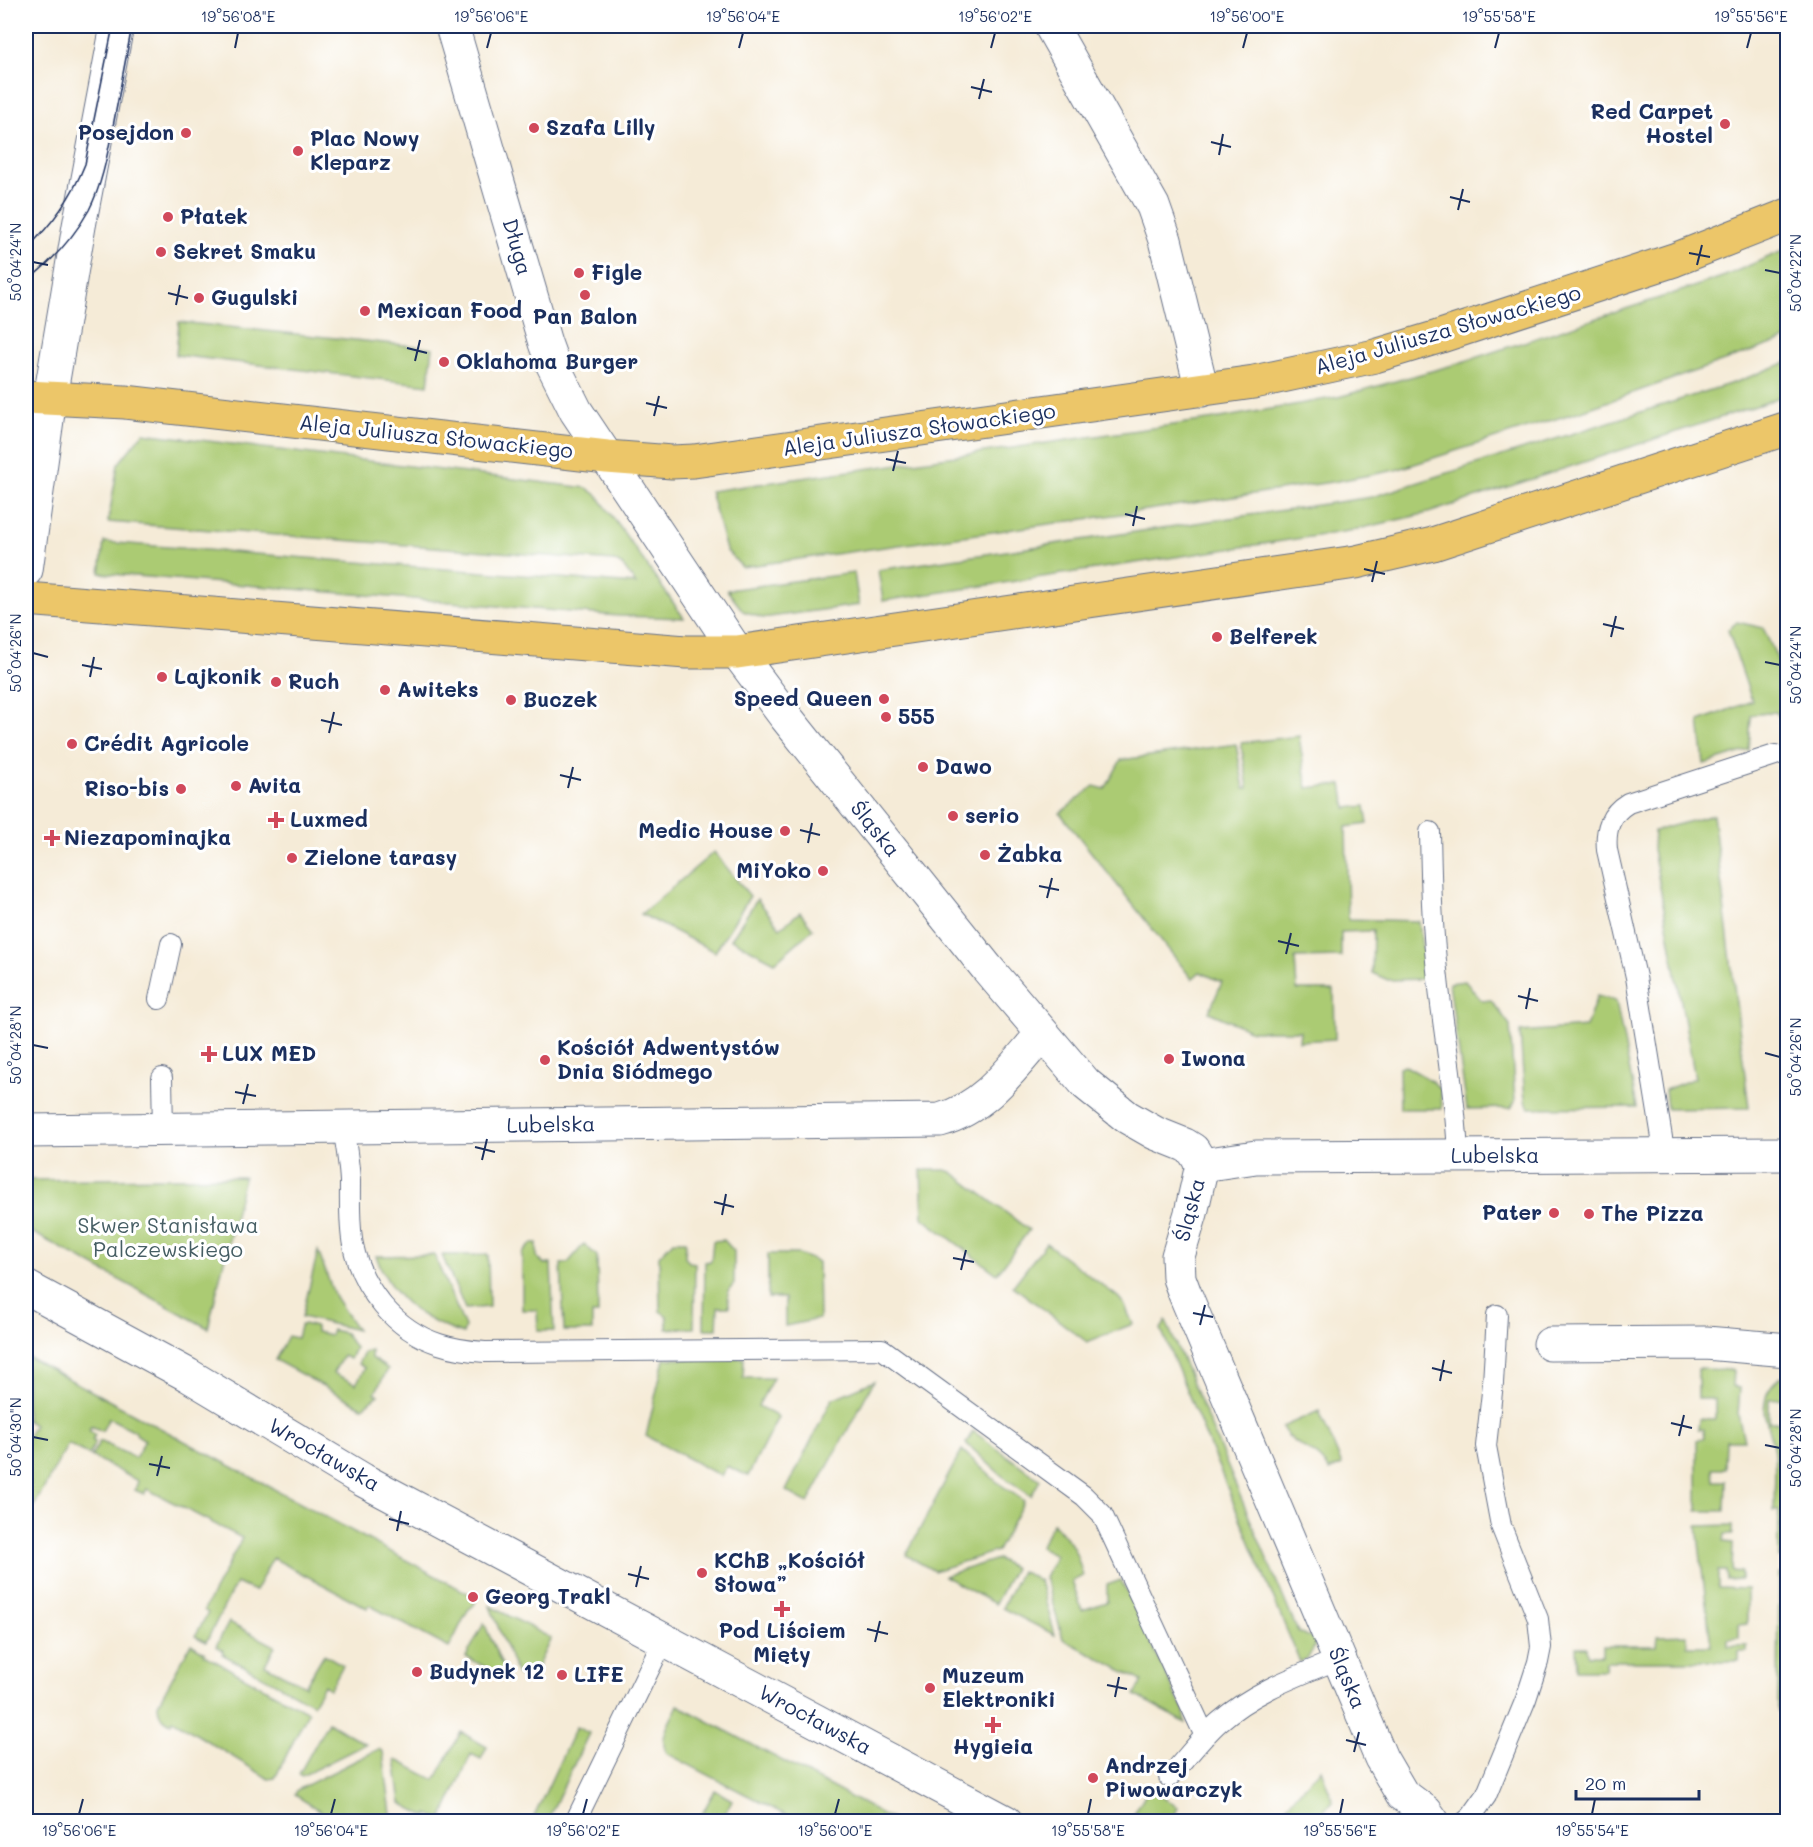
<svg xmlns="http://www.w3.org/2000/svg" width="1813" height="1847" viewBox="0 0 1813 1847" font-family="Mali,sans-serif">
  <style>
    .green { fill: #abcb73; stroke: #637d68; stroke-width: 1.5 }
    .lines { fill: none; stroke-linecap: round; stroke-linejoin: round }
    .service-casing { stroke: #677188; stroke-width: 22 }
    .minor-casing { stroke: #677188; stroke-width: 35 }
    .tertiary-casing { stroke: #677188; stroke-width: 35 }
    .primary-casing { stroke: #677188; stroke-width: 35 }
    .service { stroke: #fff; stroke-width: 20 }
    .minor { stroke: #fff; stroke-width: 33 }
    .tertiary { stroke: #fff; stroke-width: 33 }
    .primary { stroke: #ecc669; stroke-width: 33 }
    .tram { stroke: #1b2f5e; stroke-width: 1.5 }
    .ticks { fill: none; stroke: #1b2f5e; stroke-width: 2 }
    .poi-dot { fill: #d1495b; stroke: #fff; stroke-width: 2 }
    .labels { text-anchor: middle; stroke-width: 6; stroke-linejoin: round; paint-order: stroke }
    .poi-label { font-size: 21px; font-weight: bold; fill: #1b2f5e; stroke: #fff; text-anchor: start }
    .street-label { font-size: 21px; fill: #1b2f5e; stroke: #fff }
    .park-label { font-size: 21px; fill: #465e64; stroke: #fff }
    .neatline { fill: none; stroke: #1b2f5e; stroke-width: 2 }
    .ticks-label { font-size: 15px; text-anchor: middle; fill: #1b2f5e }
  </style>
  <rect width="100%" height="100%" fill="#fff"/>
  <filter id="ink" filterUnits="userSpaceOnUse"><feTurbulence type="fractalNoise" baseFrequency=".0167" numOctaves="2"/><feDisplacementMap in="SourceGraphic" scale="12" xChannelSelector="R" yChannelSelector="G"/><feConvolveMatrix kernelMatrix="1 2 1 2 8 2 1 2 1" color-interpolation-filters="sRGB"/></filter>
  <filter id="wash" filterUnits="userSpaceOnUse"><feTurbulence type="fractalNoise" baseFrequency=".008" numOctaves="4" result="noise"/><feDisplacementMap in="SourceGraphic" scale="24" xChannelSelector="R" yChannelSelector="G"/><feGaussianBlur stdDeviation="1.35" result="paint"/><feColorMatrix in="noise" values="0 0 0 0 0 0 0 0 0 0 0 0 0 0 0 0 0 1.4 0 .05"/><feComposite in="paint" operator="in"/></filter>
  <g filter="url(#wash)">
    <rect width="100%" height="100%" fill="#f5ebd7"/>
    <!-- green -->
    <path class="green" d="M1787,249V339L1587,409L1396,470L1338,481L1121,514L742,567L726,550L710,491L1215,419L1338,397L1453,365L1684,290L1725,276Z
      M179,322L433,348L428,385L176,355Z
      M1787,362V394L1762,404L1428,513L1349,531L883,601L878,570L1372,497L1739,381Z
      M143,433L587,488L598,496L684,618L619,616L100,573L104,542L636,584L623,566L614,561L108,522L118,464Z
      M854,573L859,605L762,618L743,611L727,590Z
      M1737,622L1763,628L1777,658L1787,691V716L1781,719L1776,712L1751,715L1749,750L1704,764L1699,721L1752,701L1728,630Z
      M1299,736L1307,788L1342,784L1346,808L1365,806L1368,824L1346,827L1348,919L1419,921L1426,979L1388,980L1372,973L1373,931L1341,932V957L1295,958L1297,990H1334L1335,1039L1299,1041L1300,1031H1252L1209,1012L1222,982L1200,972L1192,979L1060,813L1094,786L1105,789L1121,760L1236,744L1244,788H1248L1241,743Z
      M1713,815L1749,1108L1667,1109L1665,1090L1695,1078L1653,849L1654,831Z
      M714,852L750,896L715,952L641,914Z
      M757,899L780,928L800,912L813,929L775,962L731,939Z
      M1465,981L1482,1001L1491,1000L1510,1025L1515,1102L1511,1108L1467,1109L1449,983Z
      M1597,996L1616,1001L1637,1107L1529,1108L1525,1101L1520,1032L1586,1027Z
      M1404,1065L1432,1081L1441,1090L1442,1109H1400L1399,1067Z
      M921,1170H945L952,1172L1029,1230L997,1274L923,1218Z
      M244,1177L208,1328L26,1229V1180Z
      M724,1240L734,1251V1284L728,1291L729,1307H718L717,1329H704L705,1262L711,1261L713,1241Z
      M673,1241H686L685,1257L689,1262L695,1263L694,1328L667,1329V1316L660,1311L659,1256Z
      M532,1243H537V1257L544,1264H551L554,1331H538L537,1310H522V1254Z
      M1046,1243L1118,1297L1124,1304L1133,1324L1087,1342L1013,1286Z
      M584,1244L597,1256L598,1314H592V1331H564L561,1264L568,1263Z
      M318,1251L335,1297L357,1330L302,1317Z
      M768,1254H799L818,1262L819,1319L785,1326V1298H768Z
      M434,1255L465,1327L463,1334C420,1319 392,1300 376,1256Z
      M442,1255H488L489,1307L465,1309Z
      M1166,1321L1298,1632L1318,1640L1308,1658L1300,1662L1161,1329Z
      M304,1324L316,1327V1332L330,1335L332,1330L345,1333L355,1348L350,1359L343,1356L333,1373L356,1384L365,1368L358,1364L364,1352L371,1350V1358L388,1369L375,1393L379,1395L362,1407L275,1360L288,1336L297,1338L300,1326Z
      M26,1356L477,1598L474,1605L468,1610L449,1648L369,1605L367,1608L273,1558L255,1591L236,1583L206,1642L195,1636L208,1613L204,1610L242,1538L147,1489L144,1494L135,1490L138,1481L91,1456L100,1441L135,1458L145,1440L137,1435L135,1431L109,1418L102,1431L91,1426L89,1430L95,1435L92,1440L95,1442L89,1455L68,1444L26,1521V1440L34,1425L26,1420Z
      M744,1358L743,1378H773L758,1406L778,1417L748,1476L727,1466L721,1476L646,1436L664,1359Z
      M1698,1369L1733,1370L1732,1387L1740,1388L1738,1415L1744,1440H1726L1725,1469H1713L1714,1481H1726L1725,1511H1697V1440L1704,1438L1703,1429H1698L1699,1419H1715V1399H1698Z
      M1787,1375V1398L1769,1399V1422H1786L1787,1558H1779V1511H1774C1774,1492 1776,1472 1774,1453C1771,1430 1756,1406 1772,1385C1777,1379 1780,1376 1787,1375Z
      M874,1381L808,1503L786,1491L832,1399Z
      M1319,1411L1342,1465L1329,1471C1320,1449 1293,1449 1282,1427Z
      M973,1431L1040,1480L1031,1496L1001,1475L966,1443Z
      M962,1450L997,1482L1024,1501L997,1551L934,1571L906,1555Z
      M1053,1523C1073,1543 1076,1550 1083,1576L1072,1581L1082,1610L1107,1602V1585L1121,1580L1184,1712L1186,1723L1135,1695L1142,1681L1063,1639L1045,1577L1056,1555L1040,1547Z
      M1733,1525V1534H1725L1724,1542L1733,1543L1732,1571L1741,1572V1579L1727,1580L1726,1571H1718V1588L1747,1589V1624L1739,1625V1638L1728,1639V1646H1747V1652H1739V1661H1606L1605,1670H1577L1576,1647H1587L1588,1655H1603V1646H1657L1658,1636L1687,1635V1646H1711L1697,1526Z
      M997,1559L1014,1568L995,1604L944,1576Z
      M1021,1571L1040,1581L1055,1635L1002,1608Z
      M1787,1572V1712H1778L1779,1573Z
      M490,1606L551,1638L530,1682L517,1675Z
      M229,1622L275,1646L265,1665L305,1686L324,1654L343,1665L330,1689L324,1685L313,1704L222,1654L224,1651L216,1646Z
      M484,1623L508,1679L466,1657Z
      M191,1644L205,1653L204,1655L308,1712L275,1778L269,1779L173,1720L171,1723C162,1718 158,1715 158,1704Z
      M678,1705L895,1821H797L668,1754C656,1740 672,1719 678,1705Z
      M328,1722L366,1744L302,1776L299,1774Z
      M576,1727L589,1733L547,1821H532Z
      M461,1732L487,1747L481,1759L471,1754L442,1819L428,1814L427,1817L401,1803L395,1759L435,1780Z
      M379,1749L383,1752L392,1821H336L295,1795L297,1790Z
      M1321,1769L1333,1801L1314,1821H1272Z
      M1150,1786L1178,1808L1171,1821H1139L1132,1817Z
      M715,1790L732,1800L721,1821H698Z"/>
  </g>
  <g filter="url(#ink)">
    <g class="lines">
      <defs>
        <path id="service" d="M1430,832C1431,881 1432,930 1438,979C1444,1038 1456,1096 1458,1156
          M159,999L171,944
          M162,1078L163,1129
          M343,1127C346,1145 349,1163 350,1181C350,1203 349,1225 353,1245C362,1290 396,1330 439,1344C454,1349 470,1351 485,1352L882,1349L1084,1496L1102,1514L1205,1736
          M1665,1156L1636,977L1607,850C1605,829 1610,814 1628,803L1775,755
          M1169,1777C1186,1759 1201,1738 1219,1722C1254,1691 1297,1676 1339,1659
          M575,1822L664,1639
          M1465,1822L1471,1817L1486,1796L1526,1699L1538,1662L1541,1647L1538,1619L1501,1526L1486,1446L1493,1383L1497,1315"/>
        <path id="minor" d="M452,26L545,343L553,365L576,411L737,652L785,716L987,968L1086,1084L1127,1117L1155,1133L1185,1145L1193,1150L1202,1165L1191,1213L1178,1256L1179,1278L1185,1294L1381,1758L1402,1794L1426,1812L1433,1822
          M1051,26L1153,206L1165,240L1202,390
          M50,398L79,226L117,26
          M26,1131L940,1120C986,1107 1012,1068 1042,1034
          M1202,1165L1256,1157L1788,1154
          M1550,1344L1706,1343L1788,1350"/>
        <path id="tertiary" d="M26,570L50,398
          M26,1287L188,1375L363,1480L1006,1822"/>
        <path id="primary" d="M26,397L125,402L607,457L672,462L694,461L1254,382L1375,356L1438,337L1674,260L1788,215
          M26,599L686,652H737L1356,562L1433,544L1788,428"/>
      </defs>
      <!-- service casing -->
      <use href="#service" class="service-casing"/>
      <!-- minor casing -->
      <use href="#minor" class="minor-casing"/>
      <!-- tertiary casing -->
      <use href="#tertiary" class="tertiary-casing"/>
      <!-- primary casing -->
      <use href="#primary" class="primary-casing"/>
      <!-- service -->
      <use href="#service" class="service"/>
      <!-- minor -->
      <use href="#minor" class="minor"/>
      <!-- tertiary -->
      <use href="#tertiary" class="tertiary"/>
      <!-- primary -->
      <use href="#primary" class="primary"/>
      <!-- tram -->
      <path class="tram" d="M26,249C52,225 72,197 85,164L113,26
        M26,282C51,262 73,239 89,210C103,183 108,151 114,121C120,89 126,57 132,26"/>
    </g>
  </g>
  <!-- ticks -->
  <path class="ticks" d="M235,48L238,33M487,48L491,33M739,48L743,33M991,48L995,33M1243,48L1247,33M1495,48L1499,33M1747,48L1751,33M971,87L992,92M979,99L984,79M1211,142L1231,147M1219,155L1223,134M1450,197L1470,202M1458,210L1463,189M1689,253L1710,257M33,262L48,265M1697,265L1702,245M1765,270L1780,273M168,293L188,298M176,305L180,285M407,348L427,353M415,361L420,340M646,403L667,408M654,416L659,396M886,459L906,463M893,471L898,451M1125,514L1145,519M1133,526L1137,506M1364,569L1385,574M1372,582L1377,561M1603,624L1624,629M1611,637L1616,616M33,653L48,657M1765,662L1780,665M82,665L102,669M90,677L94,657M321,720L342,725M329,733L334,712M560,775L581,780M568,788L573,767M800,830L820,835M808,843L812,823M1039,886L1059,890M1047,898L1052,878M1278,941L1299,946M1286,954L1291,933M1518,996L1538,1001M1526,1009L1530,988M33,1045L48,1048M1765,1053L1780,1057M235,1092L256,1096M243,1104L248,1084M475,1147L495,1152M482,1160L487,1139M714,1202L734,1207M722,1215L726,1194M953,1258L974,1262M961,1270L966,1250M1193,1313L1213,1317M1200,1325L1205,1305M1432,1368L1452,1373M1440,1381L1444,1360M1671,1423L1692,1428M1679,1436L1684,1415M33,1437L48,1440M1765,1445L1780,1448M149,1464L170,1468M157,1476L162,1456M389,1519L409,1524M397,1531L401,1511M628,1574L649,1579M636,1587L641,1566M867,1629L888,1634M875,1642L880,1621M1107,1685L1127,1689M1115,1697L1119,1677M1346,1740L1366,1745M1354,1752L1359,1732M79,1814L83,1799M331,1814L335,1799M583,1814L587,1799M835,1814L839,1799M1088,1814L1091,1799M1340,1814L1343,1799M1592,1814L1595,1799"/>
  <!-- markers -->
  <g class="poi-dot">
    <circle cx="1725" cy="124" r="6"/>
    <circle cx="534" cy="128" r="6"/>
    <circle cx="186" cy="133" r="6"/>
    <circle cx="298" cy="151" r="6"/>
    <circle cx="168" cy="217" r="6"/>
    <circle cx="161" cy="252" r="6"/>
    <circle cx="579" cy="273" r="6"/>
    <circle cx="585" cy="295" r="6"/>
    <circle cx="199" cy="298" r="6"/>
    <circle cx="365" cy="311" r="6"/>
    <circle cx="444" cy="362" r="6"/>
    <circle cx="1217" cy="637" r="6"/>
    <circle cx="162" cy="677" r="6"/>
    <circle cx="276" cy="682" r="6"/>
    <circle cx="385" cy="690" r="6"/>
    <circle cx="884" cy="699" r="6"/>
    <circle cx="511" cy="700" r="6"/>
    <circle cx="886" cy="717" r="6"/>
    <circle cx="72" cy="744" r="6"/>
    <circle cx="923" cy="767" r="6"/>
    <circle cx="236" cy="786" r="6"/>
    <circle cx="181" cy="789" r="6"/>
    <circle cx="953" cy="816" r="6"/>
    <path d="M273 811h6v6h6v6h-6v6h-6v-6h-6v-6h6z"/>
    <circle cx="785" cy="831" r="6"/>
    <path d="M49 829h6v6h6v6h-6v6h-6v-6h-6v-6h6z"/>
    <circle cx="985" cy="855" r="6"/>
    <circle cx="292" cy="858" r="6"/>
    <circle cx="823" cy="871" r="6"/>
    <path d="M206 1045h6v6h6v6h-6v6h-6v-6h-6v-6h6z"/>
    <circle cx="1169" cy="1059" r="6"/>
    <circle cx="545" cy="1060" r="6"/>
    <circle cx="1554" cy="1213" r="6"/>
    <circle cx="1589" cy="1214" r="6"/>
    <circle cx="702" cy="1573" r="6"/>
    <circle cx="473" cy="1597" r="6"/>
    <path d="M779 1600h6v6h6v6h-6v6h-6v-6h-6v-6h6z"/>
    <circle cx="417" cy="1672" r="6"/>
    <circle cx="562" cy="1675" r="6"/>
    <circle cx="930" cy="1688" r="6"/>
    <path d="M990 1716h6v6h6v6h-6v6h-6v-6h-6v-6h6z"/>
    <circle cx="1093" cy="1778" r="6"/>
  </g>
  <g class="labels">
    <!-- poi labels -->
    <g class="poi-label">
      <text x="1713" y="119" text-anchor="end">Red Carpet<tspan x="1713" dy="24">Hostel</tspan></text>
      <text x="546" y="135">Szafa Lilly</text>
      <text x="174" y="140" text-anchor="end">Posejdon</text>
      <text x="310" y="146">Plac Nowy<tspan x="310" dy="24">Kleparz</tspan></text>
      <text x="180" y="224">Płatek</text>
      <text x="173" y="259">Sekret Smaku</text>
      <text x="591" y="280">Figle</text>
      <text x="211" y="305">Gugulski</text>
      <text x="377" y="318">Mexican Food</text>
      <text x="585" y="324" text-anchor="middle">Pan Balon</text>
      <text x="456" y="369">Oklahoma Burger</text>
      <text x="1229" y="644">Belferek</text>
      <text x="174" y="684">Lajkonik</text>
      <text x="288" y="689">Ruch</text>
      <text x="397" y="697">Awiteks</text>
      <text x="872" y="706" text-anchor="end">Speed Queen</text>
      <text x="523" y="707">Buczek</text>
      <text x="898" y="724">555</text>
      <text x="84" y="751">Crédit Agricole</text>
      <text x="935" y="774">Dawo</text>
      <text x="248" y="793">Avita</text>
      <text x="169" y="796" text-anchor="end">Riso-bis</text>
      <text x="965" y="823">serio</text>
      <text x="290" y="827">Luxmed</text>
      <text x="773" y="838" text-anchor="end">Medic House</text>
      <text x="64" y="845">Niezapominajka</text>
      <text x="997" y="862">Żabka</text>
      <text x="304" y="865">Zielone tarasy</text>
      <text x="811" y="878" text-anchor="end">MiYoko</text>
      <text x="557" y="1055">Kościół Adwentystów<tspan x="557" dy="24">Dnia Siódmego</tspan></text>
      <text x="222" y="1061">LUX MED</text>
      <text x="1181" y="1066">Iwona</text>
      <text x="1542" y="1220" text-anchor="end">Pater</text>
      <text x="1601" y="1221">The Pizza</text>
      <text x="714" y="1568">KChB „Kościół<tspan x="714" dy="24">Słowa”</tspan></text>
      <text x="485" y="1604">Georg Trakl</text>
      <text x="782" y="1638" text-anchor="middle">Pod Liściem<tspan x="782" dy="24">Mięty</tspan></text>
      <text x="429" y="1679">Budynek 12</text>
      <text x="574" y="1682">LIFE</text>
      <text x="942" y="1683">Muzeum<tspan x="942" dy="24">Elektroniki</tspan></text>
      <text x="993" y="1754" text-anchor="middle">Hygieia</text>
      <text x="1105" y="1773">Andrzej<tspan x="1105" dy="24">Piwowarczyk</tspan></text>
    </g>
    <!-- street labels -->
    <g class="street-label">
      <text transform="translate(517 247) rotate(74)" y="7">Długa</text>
      <text transform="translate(1448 330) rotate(-16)" y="7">Aleja Juliusza Słowackiego</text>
      <text transform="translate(919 430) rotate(-8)" y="7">Aleja Juliusza Słowackiego</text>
      <text transform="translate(436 437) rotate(6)" y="7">Aleja Juliusza Słowackiego</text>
      <text transform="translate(875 829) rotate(51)" y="7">Śląska</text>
      <text transform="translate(551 1125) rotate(-1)" y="7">Lubelska</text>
      <text x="1495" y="1163">Lubelska</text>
      <text transform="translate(1190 1210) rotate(-75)" y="7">Śląska</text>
      <text transform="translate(324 1455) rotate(30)" y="7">Wrocławska</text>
      <text transform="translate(1347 1678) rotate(67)" y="7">Śląska</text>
      <text transform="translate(815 1720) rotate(28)" y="7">Wrocławska</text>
    </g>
    <!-- park labels -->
    <g class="park-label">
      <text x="168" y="1233">Skwer Stanisława<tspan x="168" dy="24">Palczewskiego</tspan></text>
    </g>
  </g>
  <!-- margin -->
  <rect width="1813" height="1847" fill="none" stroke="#fff" stroke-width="66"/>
  <!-- scale -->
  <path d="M1576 1790v9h123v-9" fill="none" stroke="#1b2f5e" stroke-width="3"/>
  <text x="1585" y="1790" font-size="18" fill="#1b2f5e" stroke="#ffffff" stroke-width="4.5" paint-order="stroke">20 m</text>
  <rect x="33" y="33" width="1747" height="1781" class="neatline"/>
  <g class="ticks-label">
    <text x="238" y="22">19°56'08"E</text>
    <text x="491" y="22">19°56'06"E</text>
    <text x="743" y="22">19°56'04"E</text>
    <text x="995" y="22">19°56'02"E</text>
    <text x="1247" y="22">19°56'00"E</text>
    <text x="1499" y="22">19°55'58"E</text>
    <text x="1751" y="22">19°55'56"E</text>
    <text transform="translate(16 262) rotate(-90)" y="5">50°04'24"N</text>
    <text transform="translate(1796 273) rotate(-90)" y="5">50°04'22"N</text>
    <text transform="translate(16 653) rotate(-90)" y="5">50°04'26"N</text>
    <text transform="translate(1796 665) rotate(-90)" y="5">50°04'24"N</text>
    <text transform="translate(16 1045) rotate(-90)" y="5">50°04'28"N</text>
    <text transform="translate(1796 1057) rotate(-90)" y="5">50°04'26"N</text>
    <text transform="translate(16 1437) rotate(-90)" y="5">50°04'30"N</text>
    <text transform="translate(1796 1448) rotate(-90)" y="5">50°04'28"N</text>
    <text x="79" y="1836">19°56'06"E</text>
    <text x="331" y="1836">19°56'04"E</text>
    <text x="583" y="1836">19°56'02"E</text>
    <text x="835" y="1836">19°56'00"E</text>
    <text x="1088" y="1836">19°55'58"E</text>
    <text x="1340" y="1836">19°55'56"E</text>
    <text x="1592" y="1836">19°55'54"E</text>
  </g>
</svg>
